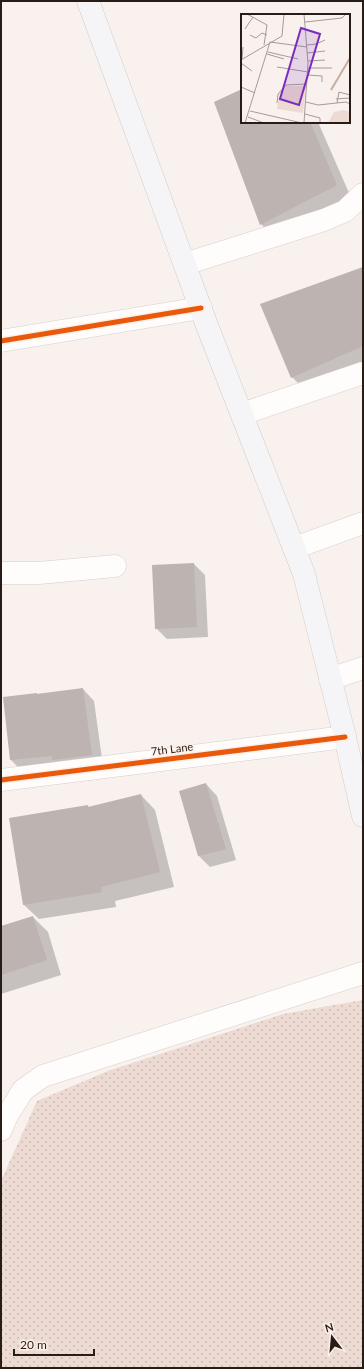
<svg xmlns="http://www.w3.org/2000/svg" width="364" height="1369" viewBox="0 0 364 1369" font-family="Lato,sans-serif">
  <style>
    .park { fill: url(#park-dots) }
    .shadow { fill: #0003 }
    .building { fill: #bdb3b0 }
    .lines { fill: none; stroke-linecap: round; stroke-linejoin: round }
    .minor-casing { stroke: #d8ceca; stroke-width: 23 }
    .major-casing { stroke: #d2cdca; stroke-width: 23 }
    .minor { stroke: #fefdfc; stroke-width: 22 }
    .major { stroke: #f5f4f6; stroke-width: 22 }
    .cycleway-casing { stroke: #fdefe9; stroke-width: 8 }
    .cycleway { stroke: #e8590c; stroke-width: 5 }
    .labels { text-anchor: middle; stroke-width: 3; stroke-linejoin: round; paint-order: stroke }
    .street-label { font-size: 11px; fill: #281c16; stroke: #fdefe9 }
    .inset-river { fill: none; stroke: #caaea2; stroke-width: 2 }
    .inset-road { fill: none; stroke: #a59c98; stroke-width: 1 }
    .view { fill: #7b2cbf; fill-opacity: 0.15; stroke: #7b2cbf; stroke-width: 2 }
    .inset-edge { fill: none; stroke: #281c16; stroke-width: 2 }
  </style>
  <defs>
    <pattern id="park-dots" width="8" height="8" patternUnits="userSpaceOnUse"><rect width="8" height="8" fill="#eddad2"/><path d="M2 2h.1M6 6h.1" fill="none" stroke="#cbbab4" stroke-width="1.8" stroke-linecap="round"/></pattern>
  </defs>
  <rect width="100%" height="100%" fill="#f8f1ee"/>
  <!-- park -->
  <path class="park" d="M363,1000V1368H1V1181L37,1101L108,1071L283,1014Z"/>
  <!-- shadow -->
  <path class="shadow" d="M242,90V122H318L353,202L278,241L261,224L215,102Z
    M363,268V367L307,392L292,377Z
    M194,564L205,575L208,637L167,639L156,628L153,566Z
    M83,689L94,701L103,766L22,771L11,760L4,698Z
    M206,784L217,796L236,860L210,867L199,856L180,792Z
    M141,795L155,810L174,887L115,901L116,907L39,919L24,905L88,806L90,808Z
    M33,917L48,932L61,975L1,994V927Z"/>
  <!-- building -->
  <path class="building" d="M242,89V122H310L337,185L260,225L214,102Z
    M363,267V346L291,378L260,304Z
    M194,563L197,627L155,629L152,565Z
    M83,688L92,755L52,760V756L10,760L3,697L37,693V694Z
    M206,783L226,849L198,856L179,791Z
    M141,794L160,872L101,887L102,892L23,905L9,818L88,805V807Z
    M33,916L47,960L1,975V926Z"/>
  <g class="lines">
    <defs>
      <path id="minor" d="M185,264L324,220L345,211L363,194
        M1,341L201,308
        M242,414L363,373
        M294,548L363,523
        M1,573H39L115,566
        M330,679L363,668
        M1,780L345,737
        M1,1130L7,1116L23,1090L43,1076L363,973"/>
      <path id="major" d="M88,1L206,323L304,574L345,737L363,816"/>
    </defs>
    <!-- minor casing -->
    <use href="#minor" class="minor-casing"/>
    <!-- major casing -->
    <use href="#major" class="major-casing"/>
    <!-- minor -->
    <use href="#minor" class="minor"/>
    <!-- major -->
    <use href="#major" class="major"/>
    <defs>
      <path id="cycleway" d="M1,341L201,308
        M1,780L345,737"/>
    </defs>
    <!-- cycleway casing -->
    <use href="#cycleway" class="cycleway-casing"/>
    <!-- cycleway -->
    <use href="#cycleway" class="cycleway"/>
  </g>
  <g class="labels">
    <!-- street labels -->
    <g class="street-label">
      <text transform="translate(172 749) rotate(-7)" y="4">7th Lane</text>
    </g>
  </g>
  <!-- overview -->
  <g transform="translate(241 14)">
    <rect width="109" height="109" fill="#f8f1ee"/>
    <path d="M102,96L109,98V109H87L93,98Z" fill="#eddad2"/>
    <path d="M45,72H65L62,99L36,95L38,80Z" fill="#eddad2"/>
    <path class="inset-river" d="M90,76L109,44"/>
    <path class="inset-road" d="M6,0L26,11L23,31M63,0L67,49L63,109M64,8L101,4L105,0M4,15L12,3M9,21L15,24L21,19L26,21M66,31L75,30L84,26M27,38L57,45M66,39L84,37M26,40L43,45M1,45L2,33M0,46L41,22L43,0M67,47L84,46M0,49L11,57M36,53L67,58M67,54H91M67,61L81,62V68M0,73L14,79M95,85L109,84M65,88L77,91L105,88L109,90M36,89L37,80L45,71L66,70M96,89L98,78L109,81M9,97L61,109M64,100L79,104V109M7,103L23,109M4,109L29,28L66,33"/>
    <path class="view" d="M60,14L79,20L58,91L39,85Z"/>
    <rect width="109" height="109" class="inset-edge"/>
  </g>
  <!-- border -->
  <rect width="364" height="1369" fill="none" stroke="#281c16" stroke-width="4"/>
  <!-- north arrow -->
  <g transform="translate(332 1337) rotate(344)" stroke="#fdefe9" stroke-width="3" paint-order="stroke">
  <path d="M0-3L7 15L0 10L-7 15Z" fill="#281c16"/>
  <text y="-6" font-size="11" font-weight="bold" text-anchor="middle" fill="#281c16">N</text>
  </g>
  <!-- scale -->
  <path d="M14 1349v6h80v-6" fill="none" stroke="#281c16" stroke-width="2"/>
  <text x="20" y="1349" font-size="12" fill="#281c16" stroke="#fdefe9" stroke-width="3" paint-order="stroke">20 m</text>
</svg>
